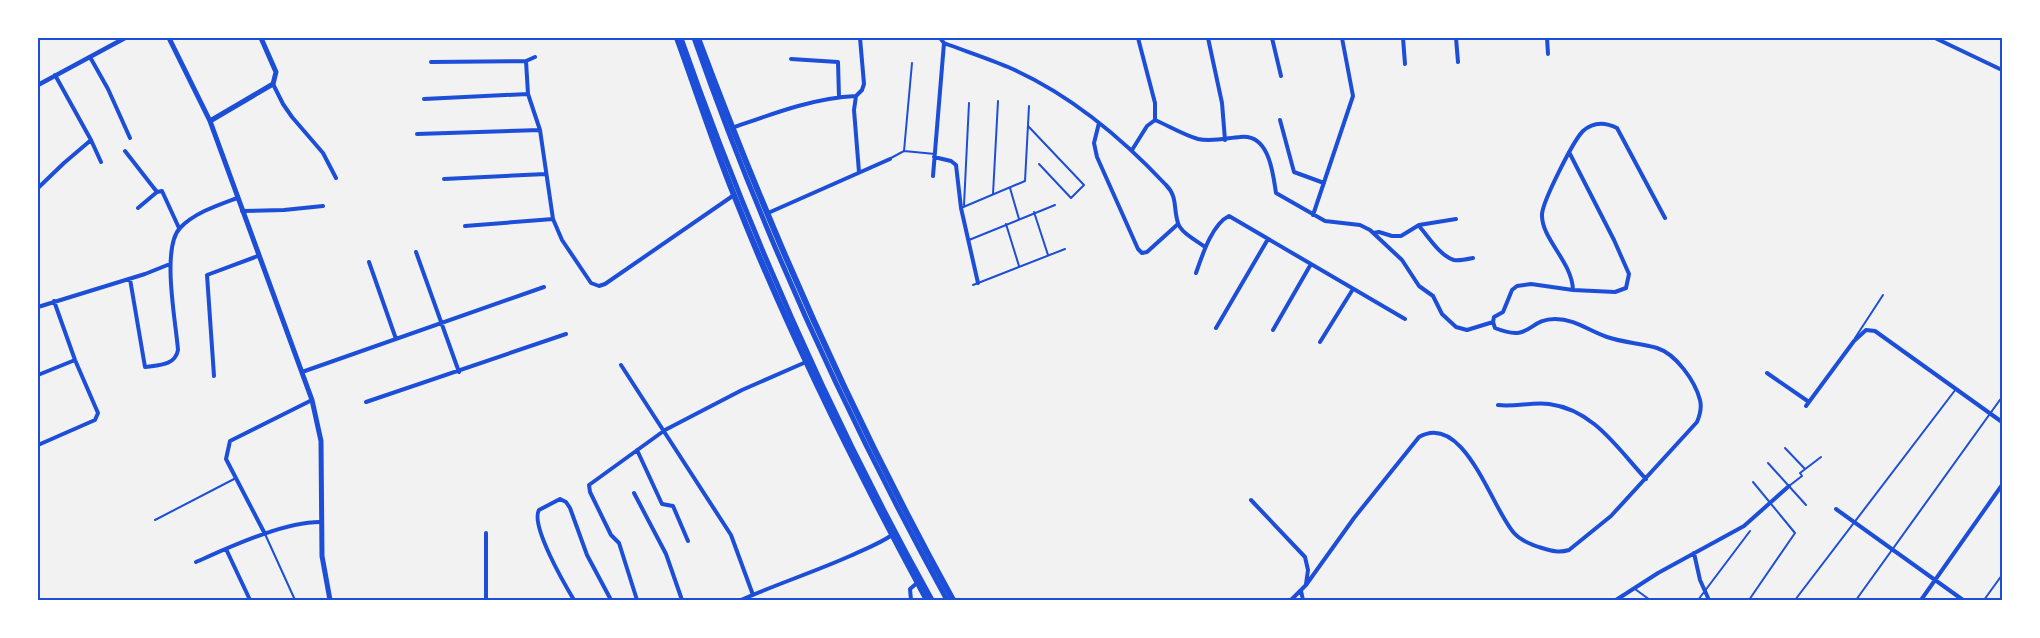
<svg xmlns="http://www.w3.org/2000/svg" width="2040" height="638" viewBox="0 0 2040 638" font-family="Figtree,sans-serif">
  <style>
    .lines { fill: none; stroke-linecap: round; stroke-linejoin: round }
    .pedestrian { stroke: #1d4ed8; stroke-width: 2 }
    .minor { stroke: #1d4ed8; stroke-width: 4 }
    .tertiary { stroke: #1d4ed8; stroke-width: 4.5 }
    .secondary { stroke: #1d4ed8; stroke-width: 5 }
    .primary { stroke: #1d4ed8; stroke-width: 5 }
    .trunk { stroke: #1d4ed8; stroke-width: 6 }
    .neatline { fill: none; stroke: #1d4ed8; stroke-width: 2 }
  </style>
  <rect width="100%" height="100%" fill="#f2f2f2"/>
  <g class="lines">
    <!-- pedestrian -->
    <path class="pedestrian" d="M1028,126L1084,185L1071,198L1039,164
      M904,151L912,63
      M891,158L904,151L935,154
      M1010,188L1019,219
      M993,194L998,101
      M964,205L969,103
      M961,208L1025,181L1029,106
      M1034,212L1048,255
      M1006,224L1019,266
      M969,240L1055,205
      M973,285L1065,249
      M1855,338L1883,295
      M1785,448L1805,469
      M1768,463L1806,505
      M1789,486L1802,476L1800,473L1821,457
      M155,520L236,478
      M265,534L295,600
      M1635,589L1650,600
      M1698,600L1750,531
      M1749,600L1795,533L1753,482
      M1795,600L1956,389
      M1856,600L2002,397
      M1984,600L2002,575"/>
    <!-- minor -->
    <path class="minor" d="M940,38L944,43C965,51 987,58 1008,67C1068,93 1122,138 1166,185C1178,197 1173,208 1178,223C1181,233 1197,241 1205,247
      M1208,38L1222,103L1225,140
      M1272,38L1281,76
      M1403,38L1405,64
      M1456,38L1458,62
      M1547,38L1548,54
      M1935,38L2002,70
      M90,57L108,89L130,138
      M535,57L526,61L528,94L540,130L553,219L562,240L591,283L599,286L605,284L734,195
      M791,59L838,62L839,97
      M431,62L526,61
      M55,75L91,140L101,162
      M273,84L283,104L292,117L323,153L336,178
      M856,96L854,110L859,172
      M424,99L528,94
      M1155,120C1169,126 1184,135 1198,139C1212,142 1227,138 1240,137C1269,133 1273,173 1276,193L1325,221L1360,225L1370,230L1402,260L1419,286L1433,296L1442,314L1456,327L1467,330L1493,322
      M1280,120L1294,172L1324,183
      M1099,123L1094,143L1097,157L1138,249L1142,253L1147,252L1178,224
      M732,128C772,114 813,98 856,96L862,90L864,84L860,38
      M417,134L540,130
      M1132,150L1147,126L1155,120V103L1138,38
      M125,151L157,192
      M934,157L951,161L956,165L961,208L978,283
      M933,176L944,43
      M444,179L546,174
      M38,188L64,163L91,140
      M138,208L157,192L162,191L179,228
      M242,211L284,210L323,206
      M768,213L890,159
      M1313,215L1353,96L1342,38
      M465,226L553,219
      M1419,226C1428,236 1440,256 1454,260C1459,261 1468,259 1473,258
      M1373,233L1379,232L1392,236H1401L1419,225L1456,219
      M416,252L459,372
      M369,262L396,339
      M1196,273C1202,256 1212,224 1229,216L1405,319
      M130,279L145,367C158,365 175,366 178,350C176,323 161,248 180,228C194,213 218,205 237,198
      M1573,290C1572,261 1541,239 1542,214C1543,201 1573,141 1583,131C1593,122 1605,122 1617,128L1665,218
      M38,307L145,274L170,264
      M1493,322L1494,317L1503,312L1512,290L1517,286L1531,284L1573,290L1615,292L1626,288L1629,274L1614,240L1569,152
      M1216,328L1268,239
      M1273,330L1311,264
      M1320,342L1353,289
      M621,365L731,535L753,595
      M302,372L544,287
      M1767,373L1809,402
      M38,375L75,360
      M214,376L207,275L258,256
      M366,402L566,334
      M1498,405C1515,407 1532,402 1549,404C1594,410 1617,448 1646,479
      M1806,406L1854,341L1866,330L1875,331L2002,422
      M38,445L95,420L98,413L75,360L54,301
      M637,450L662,504L673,506L688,541
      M634,493L666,554L682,600
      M1251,500L1305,557L1308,570L1306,584
      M1836,509L1963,600
      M265,534L226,459L230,441L312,400
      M226,549L250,600
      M1694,553L1700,580L1709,600
      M196,562C230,547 285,521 322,522
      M1301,591L1303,600
      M486,600V533
      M574,600C565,585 530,525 539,510L560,499L566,502L570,508L587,555L611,600
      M637,600L619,543L611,535L590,492L589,485L665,430L742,390L806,362
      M741,600C777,584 814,572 850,556C865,549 879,544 892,535
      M911,600L910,589L917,583
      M1291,600L1306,585L1354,518L1419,437C1464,411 1492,509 1514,533C1521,541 1532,545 1542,548C1552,551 1559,553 1569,550L1611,516L1697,422C1700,415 1702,408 1700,400C1695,381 1676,354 1657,348C1641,343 1624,343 1607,337C1589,331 1575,319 1555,319C1527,319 1532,343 1495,328L1493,322
      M1616,600L1658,573L1744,526L1789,486
      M1921,600L2002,485"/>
    <!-- tertiary -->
    <path class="tertiary" d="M38,85L125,38"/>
    <!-- secondary -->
    <path class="secondary" d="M169,38L210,121L312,400L321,441L322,556L330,600
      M210,121L273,84L276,72L261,38"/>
    <!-- primary -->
    <path class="primary" d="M681,38C749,232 832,420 932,600
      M694,38C762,232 848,420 947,600"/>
    <!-- trunk -->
    <path class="trunk" d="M677,38C696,90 713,143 734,195C789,335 856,469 927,600
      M698,38C770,231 853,419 953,600"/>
  </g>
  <!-- border -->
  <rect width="2040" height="638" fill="none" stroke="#ffffff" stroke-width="78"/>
  <rect x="39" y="39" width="1962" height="560" class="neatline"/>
</svg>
